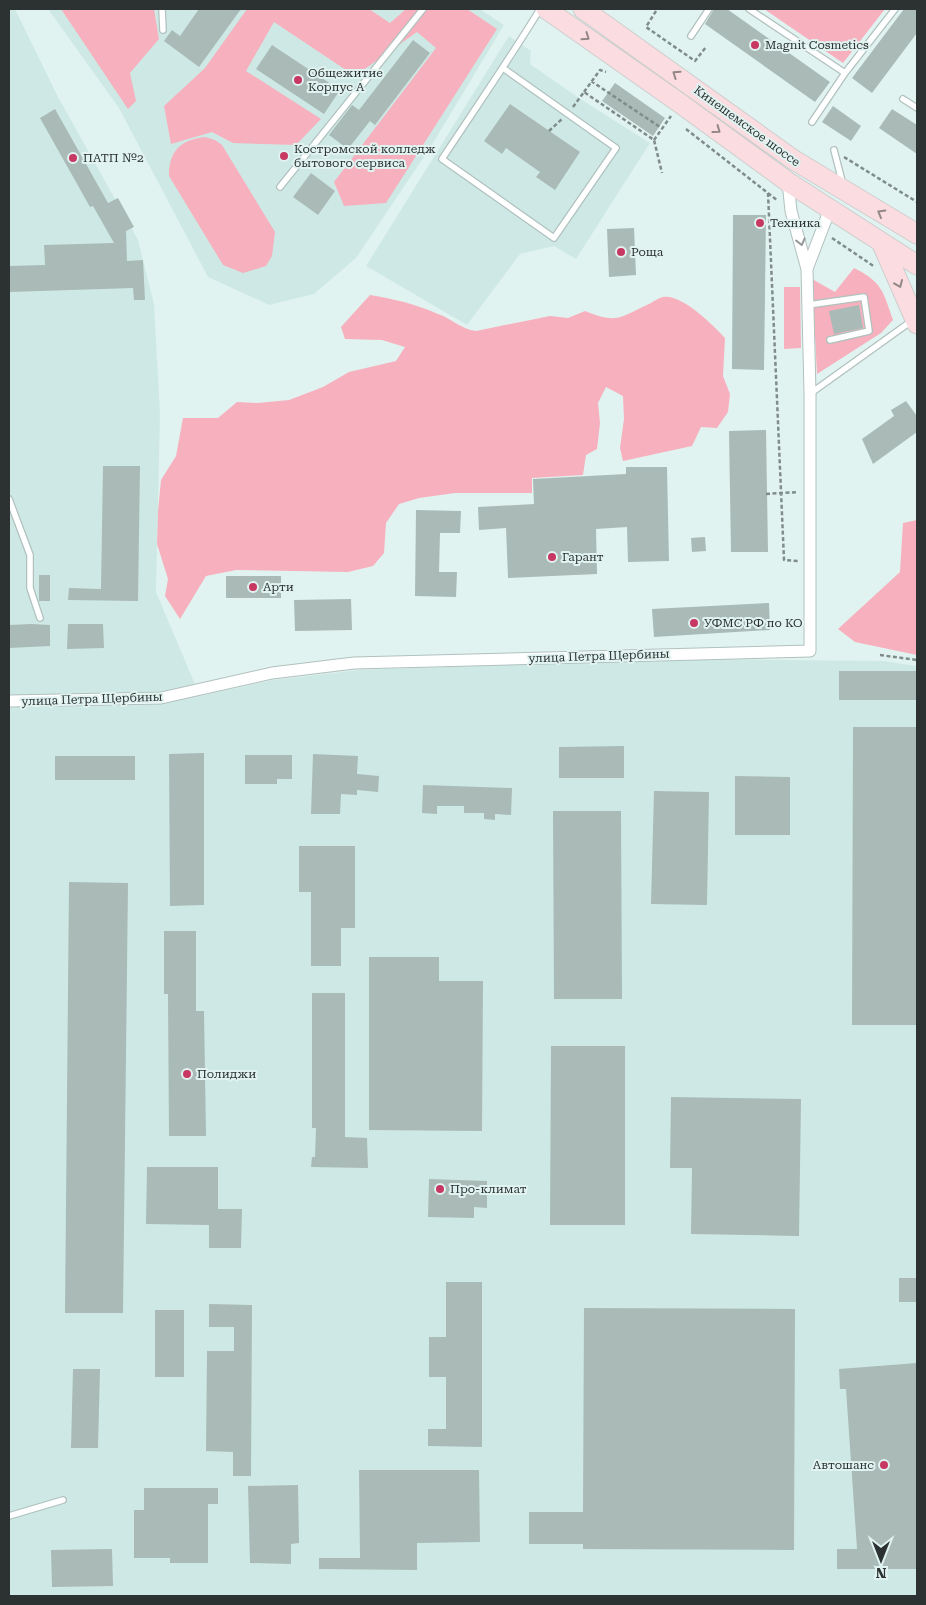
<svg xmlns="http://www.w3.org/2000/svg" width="926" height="1605" viewBox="0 0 926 1605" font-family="'Roboto Serif',serif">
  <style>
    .built { fill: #cee9e5 }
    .green { fill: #f7b0bd }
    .building { fill: #a9bab7 }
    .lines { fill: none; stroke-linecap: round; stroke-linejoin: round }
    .service-casing { stroke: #b0c1be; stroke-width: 8 }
    .minor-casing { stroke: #b0c1be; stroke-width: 13 }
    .primary-casing { stroke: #cccece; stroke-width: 21 }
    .path { stroke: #808c8a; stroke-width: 2.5; stroke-dasharray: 4 2.5; stroke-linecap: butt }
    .service { stroke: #fff; stroke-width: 5.5 }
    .minor { stroke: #fff; stroke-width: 11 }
    .primary { stroke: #fbdce0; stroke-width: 19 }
    .oneway { stroke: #938788 }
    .oneway2 { stroke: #959898 }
    .poi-dot { fill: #c73862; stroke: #e1f3f0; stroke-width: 2 }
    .labels { text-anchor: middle; stroke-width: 4; stroke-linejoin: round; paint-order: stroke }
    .poi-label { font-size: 12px; fill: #2b3231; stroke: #e1f3f0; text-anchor: start }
    .street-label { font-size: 12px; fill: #2b3231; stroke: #e1f3f0 }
  </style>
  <rect width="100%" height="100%" fill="#e1f3f0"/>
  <!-- built -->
  <path class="built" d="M9,9H15L58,97L138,240L154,304L160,414L156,592L200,696L273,680L358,670L693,659L883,661L917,666V1596H9Z
    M48,9H480L504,25L430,148L356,258L314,294L269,305L208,277L119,108Z
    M509,36L531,51L530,64L579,98L650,143L576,259L554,246L520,254L467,325L366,266Z"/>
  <!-- green -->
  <path class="green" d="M61,9H154L159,39L130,73L136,101L128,109Z
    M247,9H369L390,23L406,9H467L497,29L386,203L344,206L334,182L436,48L417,32L355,76L274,22L246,71L321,119L296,145L233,143L212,132L171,144L164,106L205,68Z
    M764,9H885L843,63Z
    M205,137L215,140L222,145L275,232L272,256L266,266L243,273L223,265L169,176C169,151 180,140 205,137Z
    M854,268C882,282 883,291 893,320L881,333L817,374L812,279L835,292Z
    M784,287H800L801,348L784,349Z
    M370,295C394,299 416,304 438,314C452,319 461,329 476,331L550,316L568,318L585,311C617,324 619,318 649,304C653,302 658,298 663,297C682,294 713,325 725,338L723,376L730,394L728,412L717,428L701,427L692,446L623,461L620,448L624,419L623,396L606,387L598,403L600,423L597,449L586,455L583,475L532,478V493H455L419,498L399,504L386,523L384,553L373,566L348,572L236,570L206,576L180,619L165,596L168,579L157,544L158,511L161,480L176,456L183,418H218L237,402L258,403L289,400L323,387L349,372L396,361L405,347L382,340L345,339L341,327Z
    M917,520V655L855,642L838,629L900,572L903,523Z"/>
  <!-- building -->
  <path class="building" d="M199,9H241L199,67L164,41L172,30L180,36Z
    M714,9H727L830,82L815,102L705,24Z
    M904,9H917V33L872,93L852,78Z
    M413,40L430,53L375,125L370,121L348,149L329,135L352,105L359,110Z
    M272,45L340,90L324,114L256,69Z
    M615,83L665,118L653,136L602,101Z
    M510,104L580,152L555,190L536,177L540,172L506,148L502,154L484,141Z
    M833,106L861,126L851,141L822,122Z
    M55,109L108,203L118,198L134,227L126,231L127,261L143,260L145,300H134L133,288L9,292V266L45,265L44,245L114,243L93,206L90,207L40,118Z
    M892,109L917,125V154L879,128Z
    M311,173L335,191L318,215L293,197Z
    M733,215H766L764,370L732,369Z
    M634,228L636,275L609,277L607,229Z
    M859,305L863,328L834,334L829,311Z
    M906,401L917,416V432L873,464L862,439L894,416L891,410Z
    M766,430L768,552H731L729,431Z
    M103,466H140L138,601L68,600L69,588L101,589Z
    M626,467H667L669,561L628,562L627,527L596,529L597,574L508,578L506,528L479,530L478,507L534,504L533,479L626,474Z
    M416,510L461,511L460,533H440L439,572H457L456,597L415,596Z
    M705,537L706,551L692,552L691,538Z
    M39,575H50V601H39Z
    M226,576H281V598H226Z
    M351,599L352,630L295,631L294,600Z
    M769,603L770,630L654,637L652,609Z
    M31,624L50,625V646L9,648V625Z
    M68,624H103L104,648L67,649Z
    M839,671H917V700H839Z
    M853,727H917V1025H852Z
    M624,746V778H559V747Z
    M204,753V905L170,906L169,754Z
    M313,754L358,756L357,774L379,776L378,792L357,790V795L341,794L340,814H311Z
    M245,755H292V779H277V784H245Z
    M55,756H135V780H55Z
    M735,776L790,777V835H735Z
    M423,785L512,788L511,815L495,814V820L484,819V813H464V806H437V814L422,813Z
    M654,791L709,792L707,905L651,904Z
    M553,811H621L622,999H554Z
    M299,846H355V928H341V966H311V892H299Z
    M69,882L128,883L123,1313H65Z
    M164,931H196V1011H204L206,1136H169L168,994H164Z
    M369,957H439V981H483L482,1131L369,1130Z
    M312,993H345V1137L367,1138L368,1168L311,1167L312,1157H315L316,1128H312Z
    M551,1046H625V1225H550Z
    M671,1097L801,1099L799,1236L691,1234L692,1168H670Z
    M147,1167H218V1209H242L241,1248H209V1225L146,1224Z
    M429,1179L487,1181V1208L474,1207V1218L428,1217Z
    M899,1278H917V1302H899Z
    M446,1282H482V1447L428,1446V1429H446V1377H429V1337H446Z
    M209,1304L252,1305L251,1476H233V1452L206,1451L207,1351H234V1327H209Z
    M584,1308L795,1309L794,1550L583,1549V1544H529V1512H583Z
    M155,1310H184V1377H155Z
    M917,1363V1569H837V1549H857L846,1389H840L839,1369Z
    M73,1369H100L98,1448H71Z
    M359,1470H479L480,1542L417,1543V1570L319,1569V1558H360Z
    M298,1485L299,1543L291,1544V1564L250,1563L248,1486Z
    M144,1488H218V1504H208V1563H170V1558H134V1510H144Z
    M112,1549L113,1586L52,1587L51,1550Z"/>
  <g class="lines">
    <defs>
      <path id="service" d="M162,9L163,30
        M749,9L845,73
        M691,36L709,9
        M503,68L616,148L554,238L442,159C475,109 509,60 540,9
        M903,99L917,108
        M812,122L845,73L895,9
        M834,150L843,185
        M280,187L423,9
        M808,305L864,297L869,331L830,340
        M811,393L913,320
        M9,499L30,555V588L40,618
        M9,1516L63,1500"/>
      <path id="minor" d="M807,269L830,209
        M9,701L161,698L272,673L354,663L810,651V393L807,269L791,211L788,182"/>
      <path id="primary" d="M546,9L681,104L788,182L917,265
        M583,9L794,160L917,234
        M882,244L917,324"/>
    </defs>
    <!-- service casing -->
    <use href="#service" class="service-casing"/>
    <!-- minor casing -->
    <use href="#minor" class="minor-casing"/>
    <!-- primary casing -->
    <use href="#primary" class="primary-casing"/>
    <!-- path -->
    <path class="path" d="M656,11L646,27L695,61L706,47
      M591,81L663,129
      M584,92L600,70L606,72
      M573,107L584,92L654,140L662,173
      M686,129L778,201
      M549,131L562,119
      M654,140L671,116
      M844,157L917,202
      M768,193L784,560L798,561
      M832,238L875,267
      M766,494L798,492
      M880,655L917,660"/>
    <!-- service -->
    <use href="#service" class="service"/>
    <!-- minor -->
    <use href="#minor" class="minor"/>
    <!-- primary -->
    <use href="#primary" class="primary"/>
  </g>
  <!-- one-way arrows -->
  <defs><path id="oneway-chevron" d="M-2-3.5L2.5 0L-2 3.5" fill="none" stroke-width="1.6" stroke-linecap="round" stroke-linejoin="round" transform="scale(1.25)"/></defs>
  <g class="oneway">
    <use href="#oneway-chevron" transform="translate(586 37) rotate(35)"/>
    <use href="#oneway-chevron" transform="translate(676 74) rotate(-145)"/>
    <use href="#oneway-chevron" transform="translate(717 130) rotate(36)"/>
    <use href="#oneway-chevron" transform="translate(881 213) rotate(-150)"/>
    <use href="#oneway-chevron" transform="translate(899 284) rotate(67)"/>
  </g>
  <use class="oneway2" href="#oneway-chevron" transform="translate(801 242) rotate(76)"/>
  <!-- markers -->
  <g class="poi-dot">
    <circle cx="755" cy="45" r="5"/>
    <circle cx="298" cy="80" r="5"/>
    <circle cx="284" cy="156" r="5"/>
    <circle cx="73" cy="158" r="5"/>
    <circle cx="760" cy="223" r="5"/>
    <circle cx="621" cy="252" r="5"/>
    <circle cx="552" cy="557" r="5"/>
    <circle cx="253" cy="587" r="5"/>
    <circle cx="694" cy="623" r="5"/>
    <circle cx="187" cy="1074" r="5"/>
    <circle cx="440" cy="1189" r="5"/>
    <circle cx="884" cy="1465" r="5"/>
  </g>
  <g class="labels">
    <!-- poi labels -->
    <g class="poi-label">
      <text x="765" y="49">Magnit Cosmetics</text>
      <text x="308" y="77">Общежитие<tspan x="308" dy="14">Корпус А</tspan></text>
      <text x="294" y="153">Костромской колледж<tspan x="294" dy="14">бытового сервиса</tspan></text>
      <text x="83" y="162">ПАТП №2</text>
      <text x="770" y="227">Техника</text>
      <text x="631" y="256">Роща</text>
      <text x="562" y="561">Гарант</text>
      <text x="263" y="591">Арти</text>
      <text x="704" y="627">УФМС РФ по КО</text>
      <text x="197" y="1078">Полиджи</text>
      <text x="450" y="1193">Про-климат</text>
      <text x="874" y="1469" text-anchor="end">Автошанс</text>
    </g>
    <!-- street labels -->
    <g class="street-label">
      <text transform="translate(747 126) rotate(36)" y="4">Кинешемское шоссе</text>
      <text transform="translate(599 656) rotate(-2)" y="4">улица Петра Щербины</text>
      <text transform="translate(92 699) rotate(-2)" y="4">улица Петра Щербины</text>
    </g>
  </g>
  <!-- border -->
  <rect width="926" height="1605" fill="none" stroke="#2b3231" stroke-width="20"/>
  <!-- north arrow -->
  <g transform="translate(881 1560) rotate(180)" stroke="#e1f3f0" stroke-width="4" paint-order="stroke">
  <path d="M0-4L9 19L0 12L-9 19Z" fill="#2b3231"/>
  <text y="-8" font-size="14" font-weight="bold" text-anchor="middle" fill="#2b3231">N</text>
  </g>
</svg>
